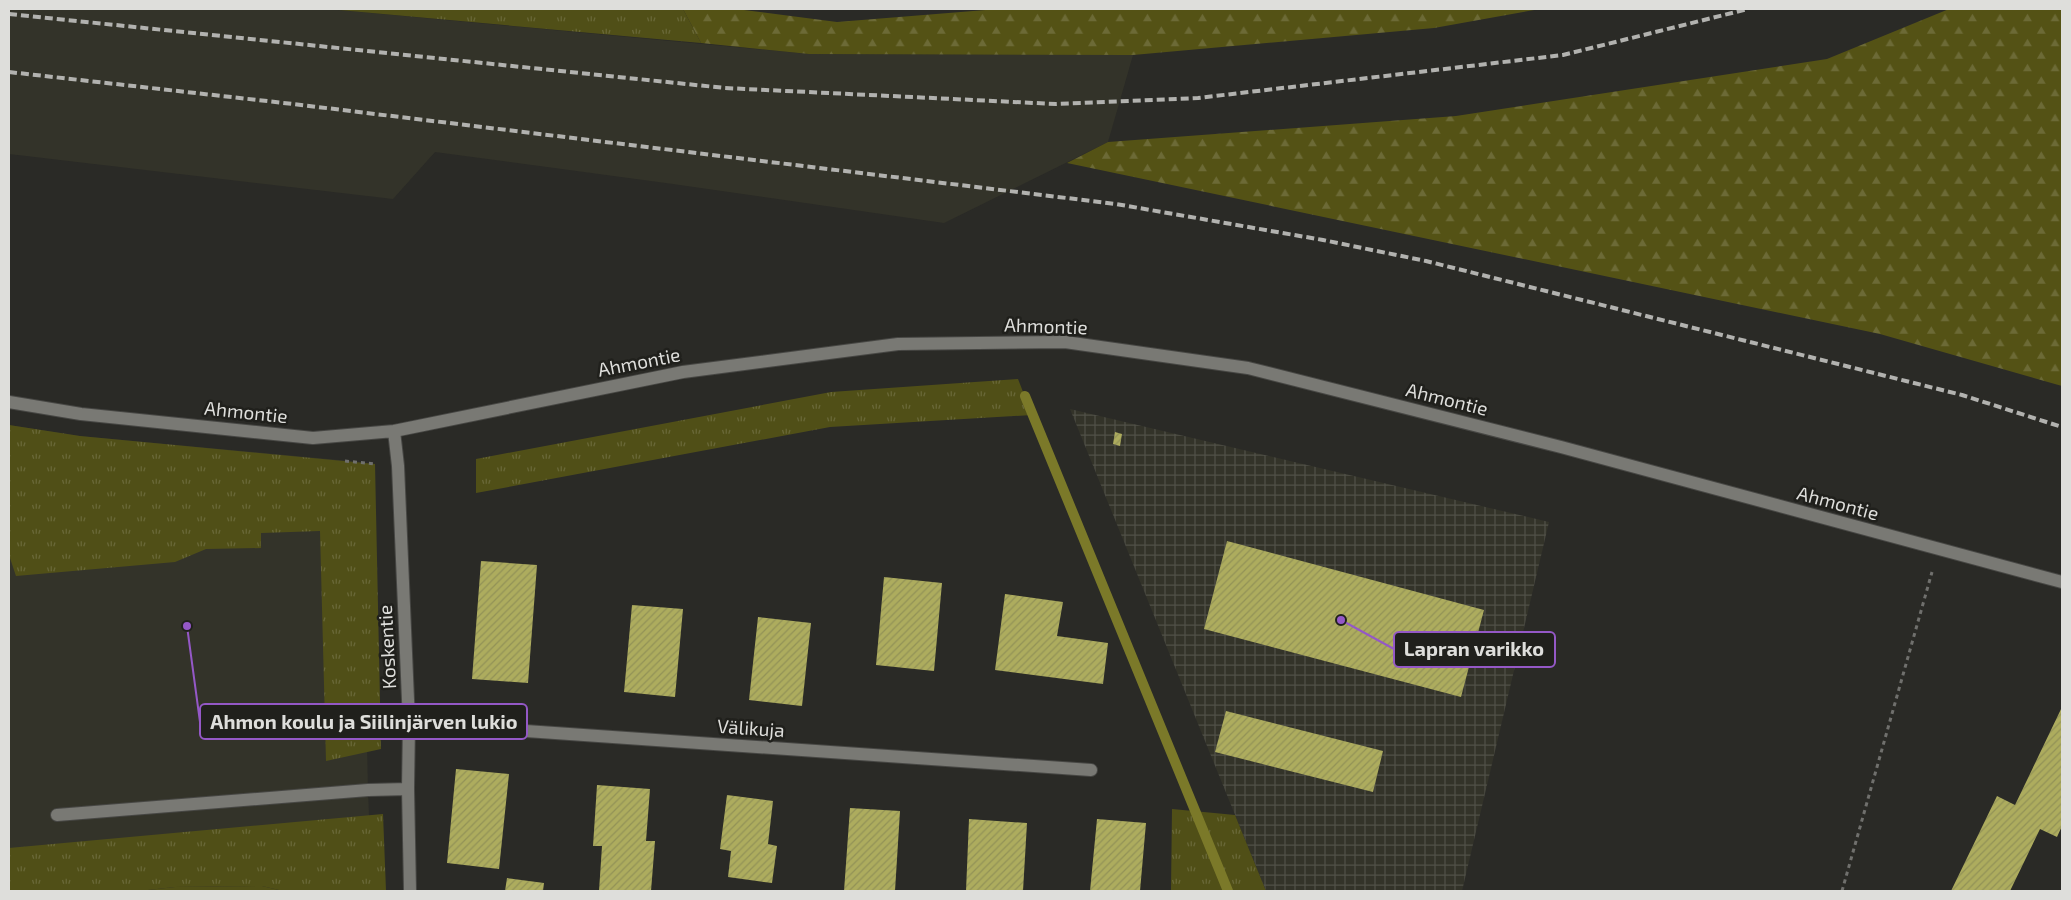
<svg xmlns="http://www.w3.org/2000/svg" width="2071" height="900" viewBox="0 0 2071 900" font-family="'Exo 2',sans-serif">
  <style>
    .built { fill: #333329 }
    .industrial { fill: url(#industrial-grid) }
    .grass { fill: url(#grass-tufts) }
    .forest { fill: url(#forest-firs) }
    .pitch { fill: #504f17 }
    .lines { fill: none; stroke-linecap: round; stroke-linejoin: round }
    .stream { stroke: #7b7929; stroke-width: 10 }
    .building { fill: url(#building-hatch) }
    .minor-casing { stroke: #474744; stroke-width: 14 }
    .path { stroke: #70706d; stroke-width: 3; stroke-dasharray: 4 4; stroke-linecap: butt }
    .minor { stroke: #797974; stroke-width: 12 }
    .rail { stroke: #b2b2af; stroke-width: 4; stroke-dasharray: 8 4; stroke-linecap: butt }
    .labels { text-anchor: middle; stroke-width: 5; stroke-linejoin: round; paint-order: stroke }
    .street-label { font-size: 19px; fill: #dededb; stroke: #20201c }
    .leader { fill: none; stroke: #9458c6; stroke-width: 2 }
    .callout-dot { fill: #9458c6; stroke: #20201c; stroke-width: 2 }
    .callout { fill: #20201c; stroke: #9458c6; stroke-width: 2 }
    .callout-label { font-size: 20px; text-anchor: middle; font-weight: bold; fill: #dededb }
  </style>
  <defs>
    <pattern id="industrial-grid" width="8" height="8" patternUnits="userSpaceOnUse" patternTransform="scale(1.25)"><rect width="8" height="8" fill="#333329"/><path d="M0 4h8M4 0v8" fill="none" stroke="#505047"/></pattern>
    <pattern id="grass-tufts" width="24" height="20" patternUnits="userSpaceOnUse" patternTransform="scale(1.25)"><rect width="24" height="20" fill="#504f17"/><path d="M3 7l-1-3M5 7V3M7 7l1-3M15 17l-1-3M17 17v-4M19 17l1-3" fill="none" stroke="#696838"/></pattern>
    <pattern id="forest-firs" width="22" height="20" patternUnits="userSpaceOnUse" patternTransform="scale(1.25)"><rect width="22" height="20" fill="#545215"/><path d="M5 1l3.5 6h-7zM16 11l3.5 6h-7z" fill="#6c6a36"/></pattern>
    <pattern id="building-hatch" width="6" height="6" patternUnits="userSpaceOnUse" patternTransform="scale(1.25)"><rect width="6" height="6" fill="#adac5e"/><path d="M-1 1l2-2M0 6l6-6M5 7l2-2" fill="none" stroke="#929257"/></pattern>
  </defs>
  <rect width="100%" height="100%" fill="#2a2a26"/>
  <!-- built -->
  <path class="built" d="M9,9H328L809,54L1133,55L1108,142L944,223L673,184L435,152L393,199L9,154Z
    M9,425L80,436L361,462L368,790L372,891H9Z"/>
  <!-- industrial -->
  <path class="industrial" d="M1070,409L1549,522L1462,891H1266Z"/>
  <!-- grass -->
  <path class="grass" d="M328,9H683L701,43Z
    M1018,379L1032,415L830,427L476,493V459L831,392Z
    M9,425L80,436L375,464L381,749L326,761L320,531L261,533V548L206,549L175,562L16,576L9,555Z
    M1172,809L1235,815L1266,891H1171Z
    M383,814L386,891H283L262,886L175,887L139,891H9V848Z"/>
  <!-- forest -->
  <path class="forest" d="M683,9H736L837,22L998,9H1540L1434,28L1133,55L809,54L701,43Z
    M1949,9H2062V386L1880,334L1067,163L1108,142L1456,116L1827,59Z"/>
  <!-- pitch -->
  <path class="pitch" d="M262,886L283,891H139L175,887Z"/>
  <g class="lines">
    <!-- stream -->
    <path class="stream" d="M1025,396L1228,891"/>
  </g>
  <!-- building -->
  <path class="building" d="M1115,432L1122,434L1120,446L1113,444Z
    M1227,541L1484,610L1461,697L1204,629Z
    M481,561L537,565L528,683L472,679Z
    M884,577L942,583L934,671L876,665Z
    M1005,594L1063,602L1057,636L1108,643L1103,684L995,670Z
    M632,605L683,609L675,697L624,692Z
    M758,617L811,623L802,706L749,700Z
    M2062,707V826L2057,837L2040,829L2010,891H1951L1997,796L2015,805Z
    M1226,711L1383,751L1373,792L1215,752Z
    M456,769L509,774L499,869L447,863Z
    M597,785L650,789L646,841H655L651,891H599L602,846H593Z
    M727,795L773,801L768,844L777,846L772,883L728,877L731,851L720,849Z
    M850,808L900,811L895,891H844Z
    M969,819L1027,823L1023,891H966Z
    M1097,819L1146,823L1140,891H1090Z
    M507,878L544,883L543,891H505Z"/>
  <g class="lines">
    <defs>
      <path id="minor" d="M9,402L81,414L313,438L394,431L683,372L898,344L1065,342L1248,368L1561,447L2062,582
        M394,431L398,466L409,723L408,789L410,891
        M409,723L1091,770
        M57,815L368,790L408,789"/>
    </defs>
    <!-- minor casing -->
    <use href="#minor" class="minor-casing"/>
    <!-- path -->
    <path class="path" d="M345,461L376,464
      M1842,891L1932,572"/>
    <!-- minor -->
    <use href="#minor" class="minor"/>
    <!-- rail -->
    <path class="rail" d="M9,14L725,88L1056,104L1198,98L1563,55L1748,9
      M9,72L293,104L1116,204L1323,240L1426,261L1962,395L2062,427"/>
  </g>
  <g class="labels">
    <!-- street labels -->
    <g class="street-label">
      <text transform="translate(1046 326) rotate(2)" y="7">Ahmontie</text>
      <text transform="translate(639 362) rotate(-11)" y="7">Ahmontie</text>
      <text transform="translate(1447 399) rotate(14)" y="7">Ahmontie</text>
      <text transform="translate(246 412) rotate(6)" y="7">Ahmontie</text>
      <text transform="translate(1838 503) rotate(15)" y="7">Ahmontie</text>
      <text transform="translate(387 647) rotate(-93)" y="7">Koskentie</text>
      <text transform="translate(751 728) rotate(4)" y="7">Välikuja</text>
    </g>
  </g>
  <!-- callouts -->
  <path class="leader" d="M1341 620L1394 649M187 626L200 722"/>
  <g class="callout-dot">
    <circle cx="1341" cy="620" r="5"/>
    <circle cx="187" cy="626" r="5"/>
  </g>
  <g class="callout">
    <rect x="1394" y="632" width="161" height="35" rx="5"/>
    <rect x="200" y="704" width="327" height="35" rx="5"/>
  </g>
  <g class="callout-label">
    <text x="1474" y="656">Lapran varikko</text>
    <text x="364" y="729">Ahmon koulu ja Siilinjärven lukio</text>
  </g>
  <!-- border -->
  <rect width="2071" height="900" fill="none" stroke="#dededb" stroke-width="20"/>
</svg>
